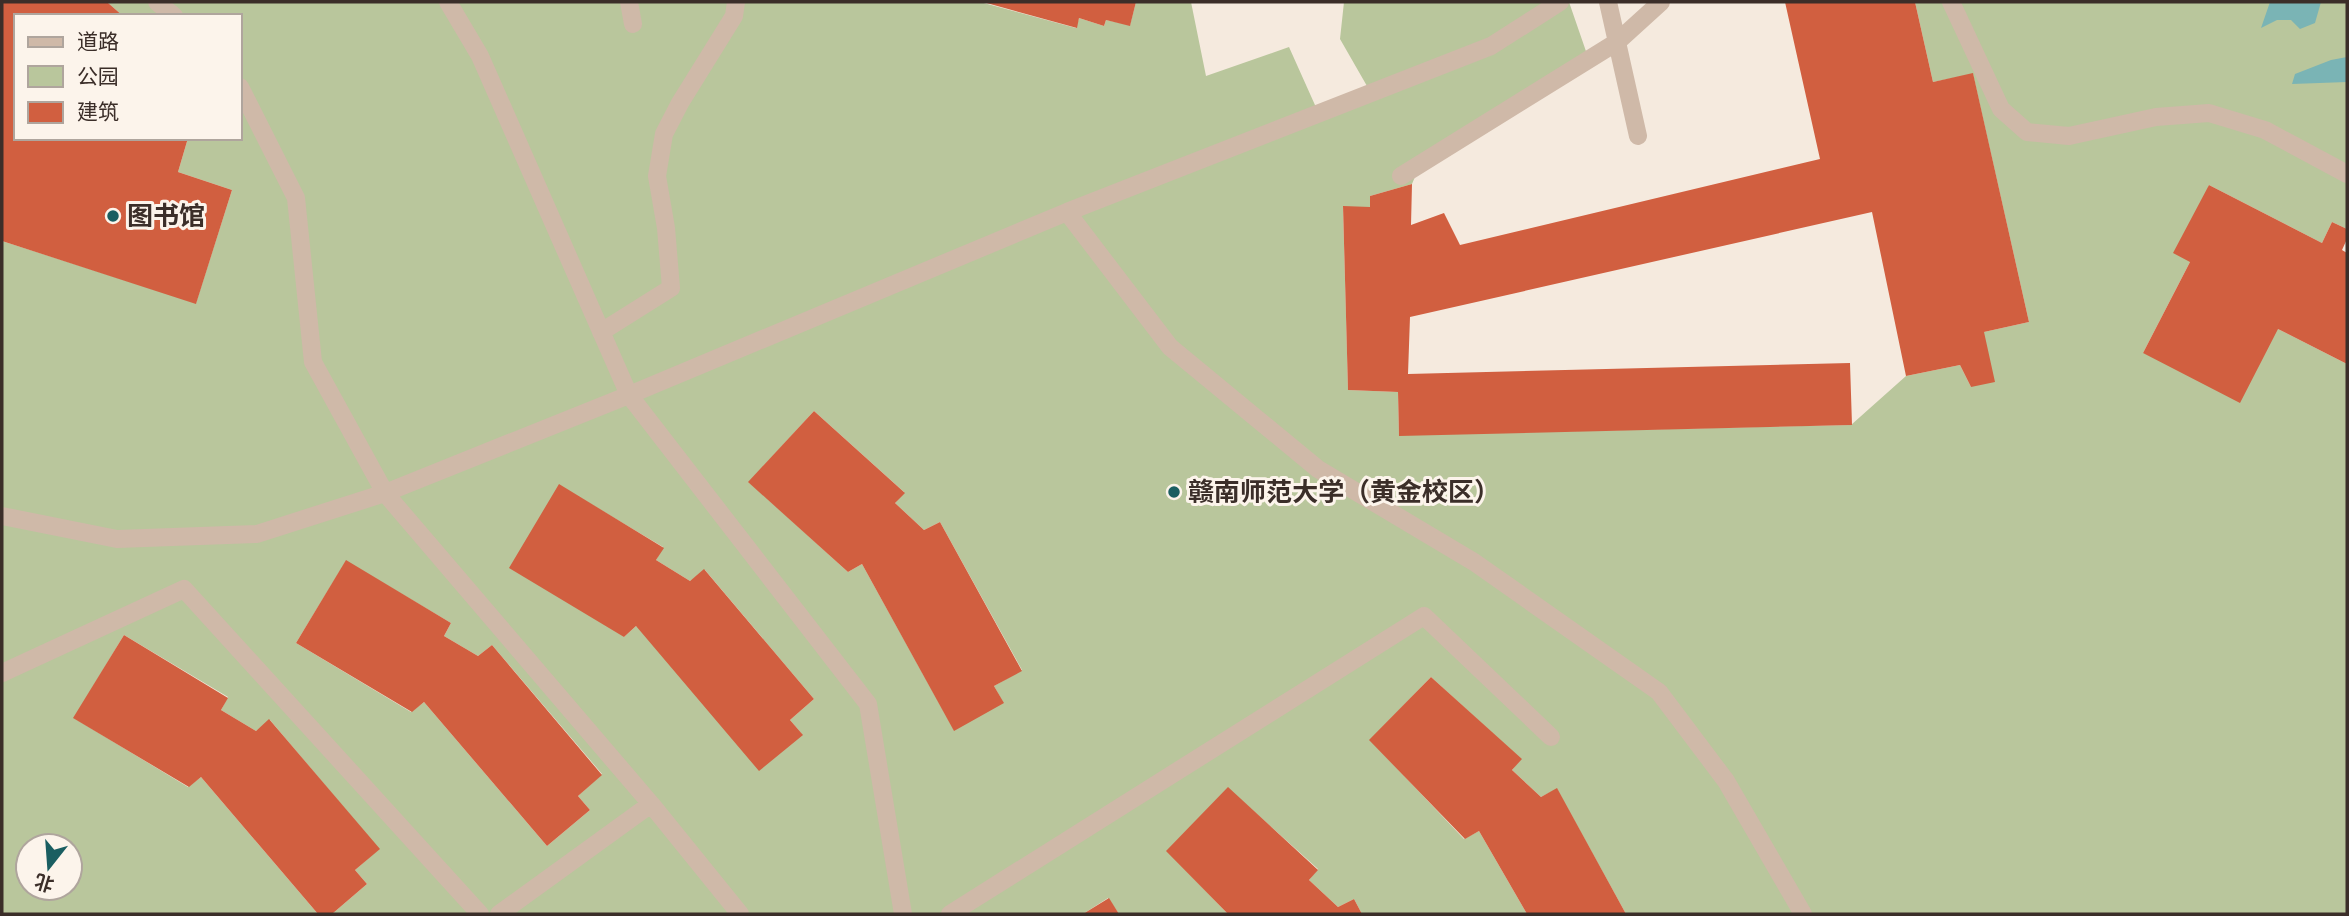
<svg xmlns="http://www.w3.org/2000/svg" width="2349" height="916" viewBox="0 0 2349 916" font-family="Jost,'Noto Sans SC',sans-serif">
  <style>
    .green { fill: #b9c69c; fill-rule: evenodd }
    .water { fill: #7ab4b5 }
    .building { fill: #d15f40 }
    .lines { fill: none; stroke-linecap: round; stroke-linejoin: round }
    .street { stroke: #cfb9a8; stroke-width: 18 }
    .poi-dot { fill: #1a5e61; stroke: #fcf4eb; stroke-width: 2.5 }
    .labels { text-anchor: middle; stroke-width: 6; stroke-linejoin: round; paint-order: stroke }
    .poi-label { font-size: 26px; font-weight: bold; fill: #3b2e29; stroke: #fcf4eb; text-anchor: start }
  </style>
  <rect width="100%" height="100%" fill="#f5eade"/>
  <!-- green -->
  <path class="green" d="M107,2H980L1076,28L1079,18L1104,26L1106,20L1130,25L1136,2H1191L1206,76L1289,47L1319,114L1371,93L1340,39L1344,2H1569L1589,60L1419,167L1412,184L1370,196V207H1343L1348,390L1398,392L1399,435L1851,425L1906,376L1960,365L1971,387L1984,332L2029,322L1973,74L1933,82L1915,2H2347V229L2332,222L2322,243L2209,185L2190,262L2143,353L2278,329L2347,364V914H1626L1557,789L1541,797L1512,770L1521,759L1431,677L1370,740L1464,839L1479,831L1527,914H1362L1354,899L1338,907L1309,880L1318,869L1228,788L1167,851L1228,914H1119L1108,898L1083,914H332L367,884L355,870L379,849L270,720L256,731L221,710L228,697L124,635L74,718L188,787L201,777L318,914H2V241L196,303L232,190L178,172L188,138H240V16H123ZM814,411L904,492L895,503L924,530L940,522L1022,670L994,686L1003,702L954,730L862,564L848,572L749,482ZM559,485L663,547L656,560L690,581L705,570L814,699L790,720L802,734L636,626L624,637ZM346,561L451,623L444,636L478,656L492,645L602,774L578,796L590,810L547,846L424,702L411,712L296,643ZM28,846H70V888H28Z"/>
  <!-- water -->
  <path class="water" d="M2270,2H2321L2315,23L2300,29L2291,20H2277L2261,28Z
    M2347,57V82L2292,84L2295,74L2331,60Z"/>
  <!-- building -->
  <path class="building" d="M2,2H107L123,16H16V138H188L178,172L232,190L196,304L2,241Z
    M983,2H1136L1130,26L1106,20L1104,26L1079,18L1077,28Z
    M1785,2H1915L1933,82L1973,73L2029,322L1984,332L1995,382L1971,387L1960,365L1906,376L1872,212L1410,317L1408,374L1850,363L1852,425L1399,436L1398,392L1348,390L1343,206L1370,207V196L1412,184L1411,225L1444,213L1460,245L1820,159Z
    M2209,185L2322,243L2332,222L2347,229V239L2342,250L2347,253V364L2278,329L2240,403L2143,353L2190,262L2173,253Z
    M814,411L905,493L895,503L924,530L940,522L1022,671L994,686L1004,703L954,731L862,564L848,572L748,482Z
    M559,484L664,548L656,560L690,581L704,569L814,699L790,720L803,735L759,771L636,626L624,637L509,568Z
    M346,560L451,623L444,636L478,656L492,645L602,775L578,796L590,810L547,846L424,702L412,712L296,643Z
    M124,635L228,698L221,710L256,731L269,719L380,849L355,870L367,884L332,914H318L201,777L189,787L73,718Z
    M1431,677L1522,759L1512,770L1541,797L1557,788L1626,914H1527L1479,831L1465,839L1369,740Z
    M1228,787L1318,870L1309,880L1338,907L1354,899L1362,914H1228L1166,851Z
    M1109,898L1119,914H1083Z"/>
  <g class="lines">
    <!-- street -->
    <path class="street" d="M157,2L174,16
      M448,2L480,56L629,395L868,704L903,914
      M629,2L633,24
      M1608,2L1638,136
      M1951,2L2001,109L2027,132L2069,136L2156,117L2209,113L2265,130L2347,174
      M240,87L296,198L313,362L385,493L651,804L740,914
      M1401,176L1617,42L1661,2
      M1067,212L1170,347L1318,469L1474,562L1659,692L1726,781L1803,914
      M601,332L671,288L666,228L657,176L664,134L680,103L734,16L736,2
      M2,516L117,539L257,534L385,493L629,395L1067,212L1491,46L1560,2
      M2,673L184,589L480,914
      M499,914L651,804
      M950,914L1424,616L1551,737"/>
  </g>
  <!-- markers -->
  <g class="poi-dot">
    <circle cx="113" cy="216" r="7"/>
    <circle cx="1174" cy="492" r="7"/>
  </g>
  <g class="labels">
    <!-- poi labels -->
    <g class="poi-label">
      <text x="127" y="225">图书馆</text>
      <text x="1188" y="501">赣南师范大学（黄金校区）</text>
    </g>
  </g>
  <!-- border -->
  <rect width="2349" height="916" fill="none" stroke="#3b2e29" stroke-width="7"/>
  <!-- legend -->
  <rect x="14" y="14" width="228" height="126" fill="#fcf4eb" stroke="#afa59d" stroke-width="2"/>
  <rect x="28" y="37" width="35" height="10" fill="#cfb9a8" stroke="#afa59d" stroke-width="2"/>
  <text x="77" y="49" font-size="21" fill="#3b2e29">道路</text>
  <rect x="28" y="66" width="35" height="21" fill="#b9c69c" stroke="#afa59d" stroke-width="2"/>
  <text x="77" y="84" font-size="21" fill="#3b2e29">公园</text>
  <rect x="28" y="102" width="35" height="21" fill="#d15f40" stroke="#afa59d" stroke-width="2"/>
  <text x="77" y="119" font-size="21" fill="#3b2e29">建筑</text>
  <!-- north arrow -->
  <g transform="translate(49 867) rotate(197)"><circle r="33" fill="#fcf4eb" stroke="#afa59d" stroke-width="2"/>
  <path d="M0-5L12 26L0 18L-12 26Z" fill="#1a5e61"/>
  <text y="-10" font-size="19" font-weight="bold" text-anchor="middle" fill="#3b2e29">北</text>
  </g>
</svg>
